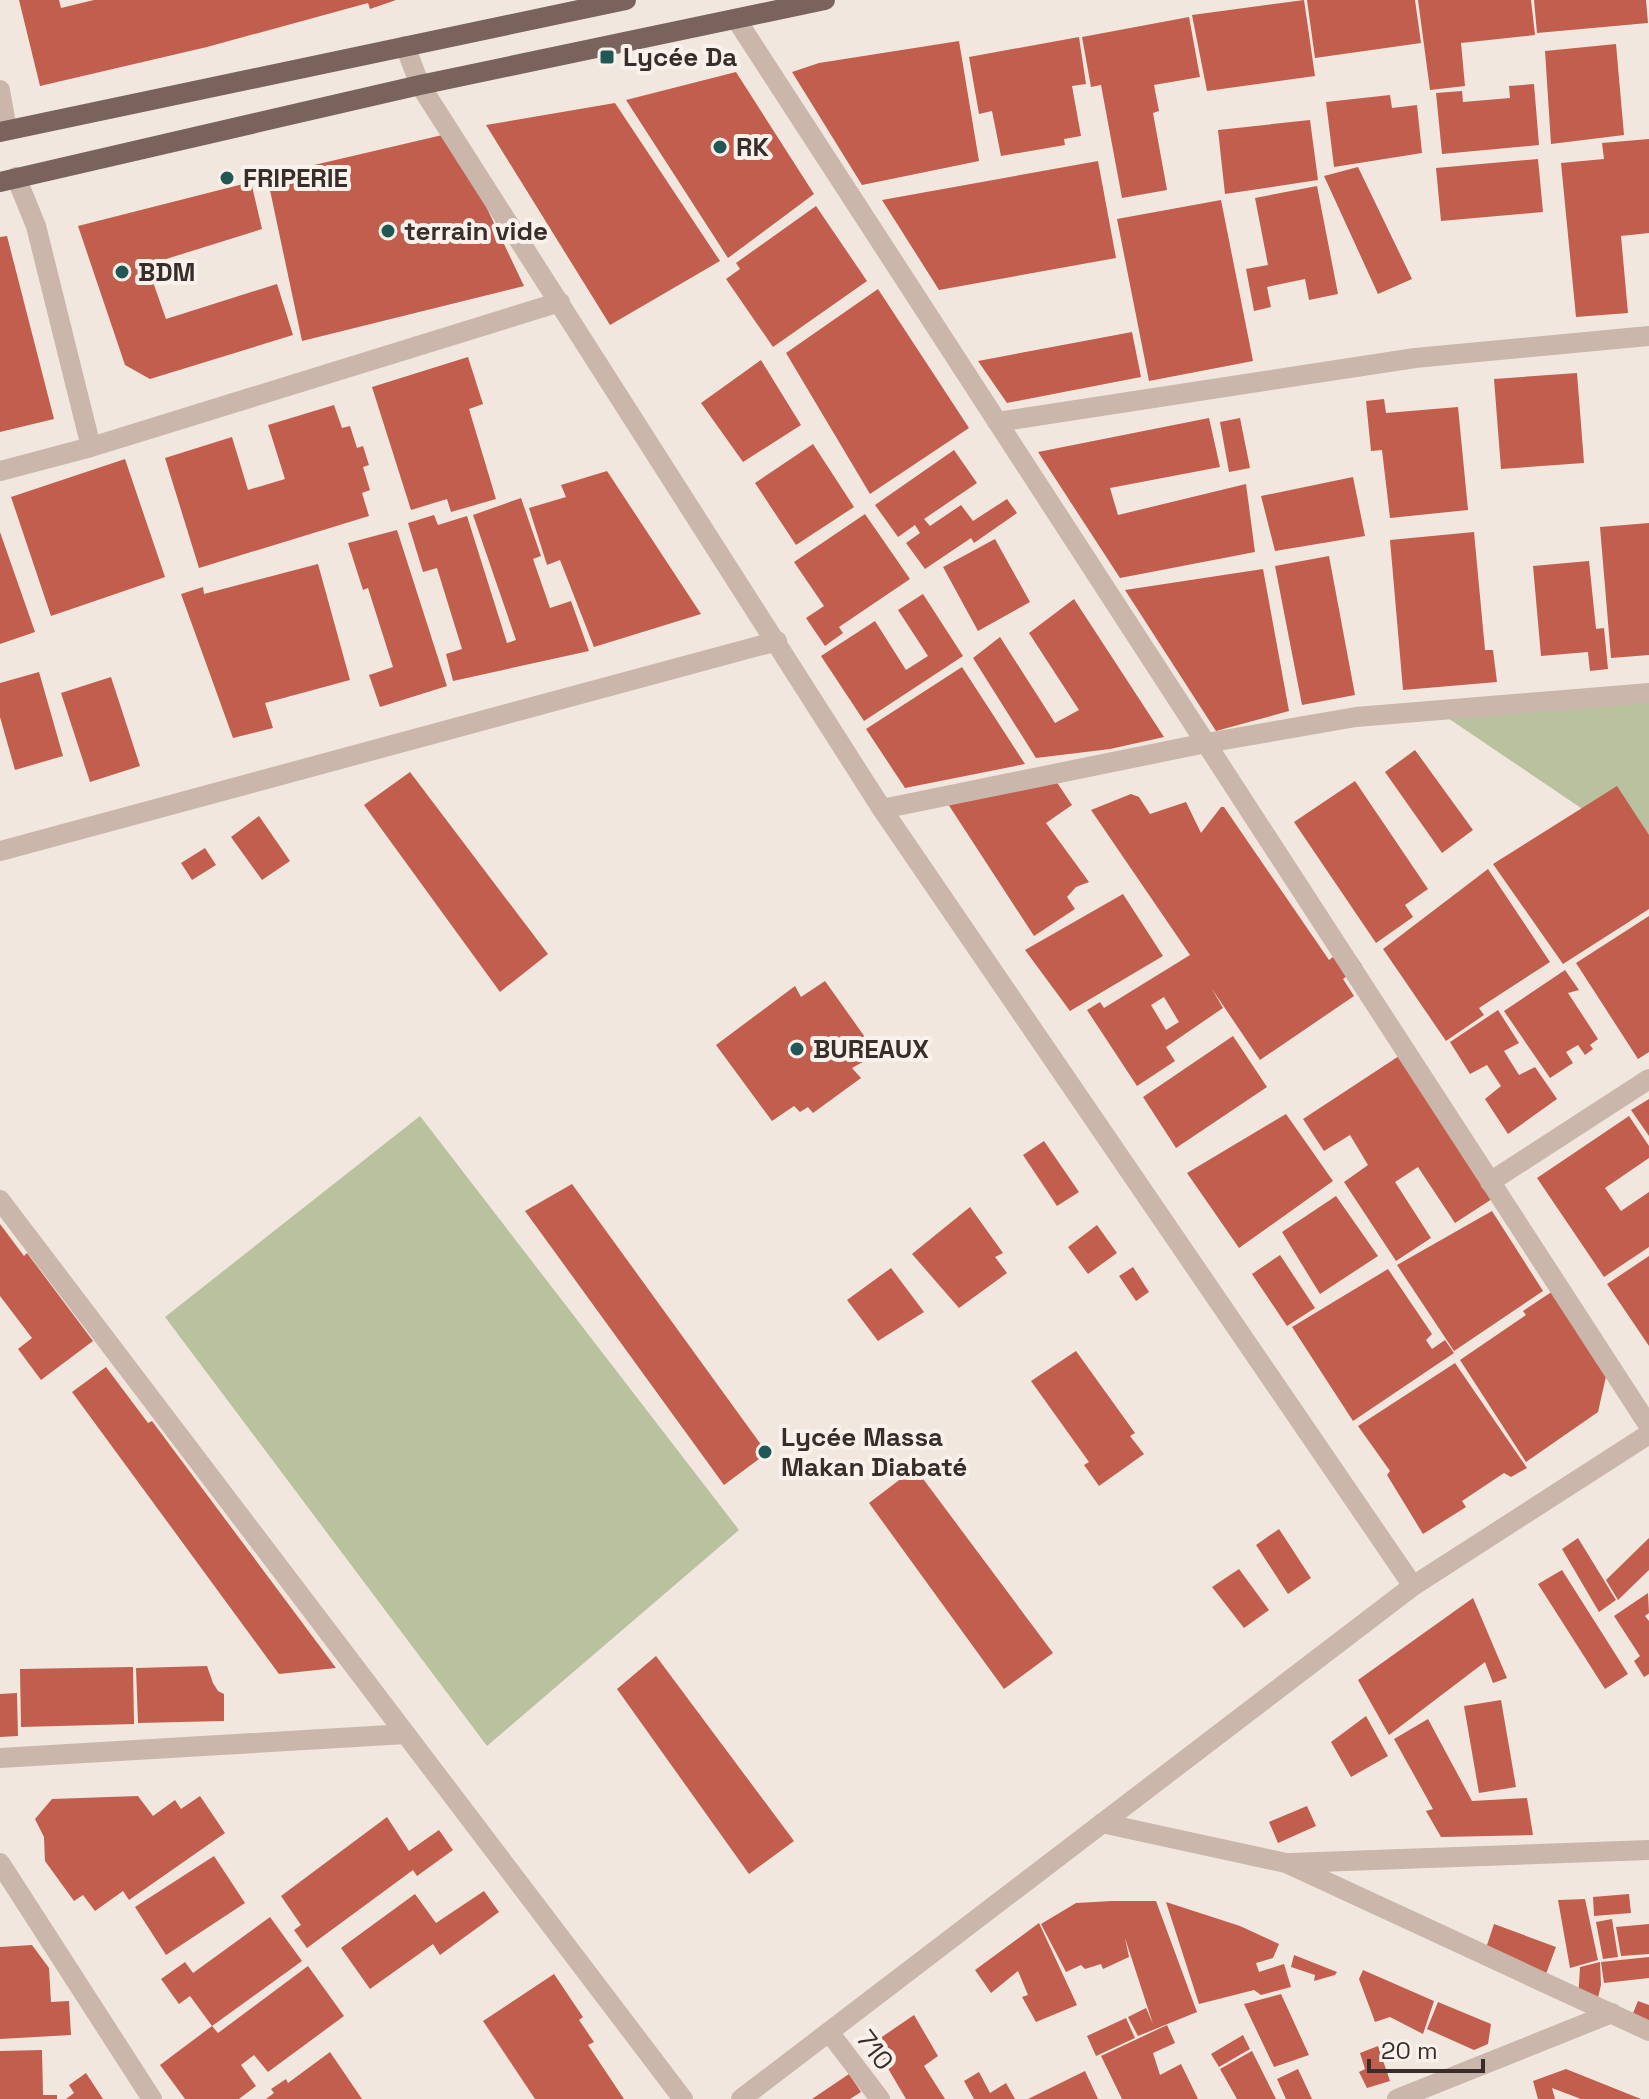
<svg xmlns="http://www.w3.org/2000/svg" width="1649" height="2099" viewBox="0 0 1649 2099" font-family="'Space Grotesk',sans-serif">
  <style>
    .green { fill: #b9c19f }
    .building { fill: #c15e4d; fill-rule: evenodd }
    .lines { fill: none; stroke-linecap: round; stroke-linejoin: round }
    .street { stroke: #cab6ab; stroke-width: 20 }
    .primary { stroke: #79635c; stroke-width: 20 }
    .poi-dot { fill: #215856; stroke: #f9f1eb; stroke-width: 3 }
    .labels { text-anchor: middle; stroke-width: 8; stroke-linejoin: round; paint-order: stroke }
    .poi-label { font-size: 26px; font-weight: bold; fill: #382d2a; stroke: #f9f1eb; text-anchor: start }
    .street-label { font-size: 26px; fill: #382d2a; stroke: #f9f1eb }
  </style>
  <rect width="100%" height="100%" fill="#f2e7df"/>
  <!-- green -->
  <path class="green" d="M1649,693V854L1436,710Z
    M420,1116L739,1530L487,1746L165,1317Z"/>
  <!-- building -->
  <path class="building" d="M19,0H59L61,8L94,0H396L370,9L368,3L207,47L40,86Z
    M1304,0L1315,76L1207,91L1192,15Z
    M1307,0H1415L1421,43L1315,58Z
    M1418,0H1531L1535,35L1461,43L1465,86L1430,90Z
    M1534,0H1646L1648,23L1537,33Z
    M1189,17L1200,77L1154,85L1159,111L1153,113L1167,190L1122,198L1101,85L1091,87L1082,37Z
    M1079,37L1086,84L1072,86L1081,136L1064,139L1065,145L1001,156L992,111L979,114L969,57Z
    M959,41L979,161L862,185L792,72L819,63Z
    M1616,44L1624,135L1551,144L1545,51Z
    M736,72L814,194L728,258L626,100Z
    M1534,84L1539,145L1442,154L1436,93L1462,91L1463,102L1510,98L1509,86Z
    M1390,95L1392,108L1417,105L1422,153L1334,167L1326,102Z
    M615,103L720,261L610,325L486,125Z
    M1310,120L1318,180L1225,194L1218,130Z
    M451,133L524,286L302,341L267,176Z
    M1649,139V233L1621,236L1628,313L1576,317L1561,163L1604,159L1602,143Z
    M1538,159L1543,212L1441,221L1436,168Z
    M1098,161L1116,258L939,290L882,200Z
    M1358,167L1412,279L1378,294L1324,176Z
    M251,182L262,229L147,265L166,319L277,284L293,335L150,379L125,365L78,226Z
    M1317,186L1338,294L1309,300L1305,279L1267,287L1271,307L1254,311L1246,269L1268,265L1255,198Z
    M1221,200L1253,361L1149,381L1117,219Z
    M816,206L867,281L773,347L726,279L740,269L736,263Z
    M7,236L54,419L0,432V237Z
    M878,289L969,428L870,494L786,353Z
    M1132,332L1141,377L1007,403L978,361Z
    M468,357L483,404L469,409L496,499L451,512L447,499L411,510L372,387Z
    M761,360L801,425L743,462L701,403Z
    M1577,373L1584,463L1501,469L1494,379Z
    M1384,399L1386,413L1458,407L1468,510L1390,518L1382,450L1371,451L1366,401Z
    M334,405L342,428L350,426L357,448L363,446L369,465L363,467L370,490L362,493L369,516L199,568L165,458L232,437L248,490L285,479L268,425Z
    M1209,418L1220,467L1110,488L1118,515L1246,484L1255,552L1120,578L1038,452Z
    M1240,418L1250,468L1229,472L1220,422Z
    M813,444L854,507L796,545L755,483Z
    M954,450L977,483L924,519L930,526L961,505L973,521L1007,499L1017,513L974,543L971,538L925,569L906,543L920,533L915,525L898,537L875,505Z
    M125,459L165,577L51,616L11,497Z
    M607,471L701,614L594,647L560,560L547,565L529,508L566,497L561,485Z
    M1353,477L1365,536L1275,551L1261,496Z
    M521,498L541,556L533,559L550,608L571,601L589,651L453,681L446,654L462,649L437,568L423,572L408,523L434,515L438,525L467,516L507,643L516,640L473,515Z
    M865,514L910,579L839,627L843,633L825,646L806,618L824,606L794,562Z
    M1649,523V655L1611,658L1600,527Z
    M397,530L447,686L380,707L369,675L393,667L368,588L363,590L348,543Z
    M0,532L35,632L0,644Z
    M1474,532L1485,650H1493L1497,682L1403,690L1390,540Z
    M995,539L1030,602L978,631L943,567Z
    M1329,556L1355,695L1302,705L1275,566Z
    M1589,561L1596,629L1604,628L1608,669L1590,671L1588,652L1541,656L1533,566Z
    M318,564L350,680L265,703L273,728L233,738L181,594L203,587L204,594Z
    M1263,569L1289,711L1216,731L1125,590Z
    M923,594L963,656L864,721L821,656L875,621L906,670L928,656L898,610Z
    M1074,599L1164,737L1110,749L1036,758L973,658L1000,637L1055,723L1079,710L1029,633Z
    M962,667L1025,764L905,788L866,729Z
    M39,672L63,756L15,770L0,717V683Z
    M111,677L140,766L90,782L61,693Z
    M1415,750L1473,830L1442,853L1385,772Z
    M410,772L548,954L500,992L364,805Z
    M1056,781L1072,805L1046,823L1089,882L1076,887L1067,897L1075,909L1034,936L948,804Z
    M1355,781L1428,889L1405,905L1413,917L1376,943L1294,822Z
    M1617,786L1649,835V909L1563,964L1493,864Z
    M1131,794L1139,797L1150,814L1186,802L1201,833L1221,807H1224L1329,960L1348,946L1362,965L1343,979L1354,996L1260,1060L1212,989L1223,1008L1166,1047L1175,1061L1137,1086L1087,1010L1100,1002L1104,1008L1190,955L1091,810ZM1164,997L1179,1022L1166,1030L1151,1005Z
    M259,816L290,861L262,880L231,837Z
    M205,848L216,865L192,880L181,863Z
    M1488,869L1550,962L1479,1008L1484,1015L1446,1041L1383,949Z
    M1123,894L1163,956L1070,1011L1025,950Z
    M1649,916V1052L1638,1059L1576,963Z
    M1565,970L1579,990L1568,993L1598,1039L1590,1045L1593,1049L1585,1055L1578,1045L1566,1052L1573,1063L1550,1078L1504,1011Z
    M825,981L877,1054L852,1068L861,1078L813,1113L808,1107L800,1112L794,1106L772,1121L716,1045L795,986L801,997Z
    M1498,1010L1519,1043L1504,1051L1519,1075L1535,1067L1557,1099L1508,1134L1485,1099L1501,1086L1487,1065L1470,1074L1450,1042Z
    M1233,1036L1267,1087L1176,1148L1143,1097Z
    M1399,1056L1492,1199L1455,1223L1418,1167L1395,1182L1431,1238L1396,1261L1344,1182L1368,1165L1350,1135L1324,1151L1303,1119Z
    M1649,1099V1136L1631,1110Z
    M1286,1114L1333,1181L1239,1248L1187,1173Z
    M1629,1116L1649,1146V1158L1605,1188L1621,1211L1649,1192V1247L1604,1277L1537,1178Z
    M1044,1141L1079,1192L1057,1206L1023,1155Z
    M572,1184L767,1453L724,1485L525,1211Z
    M1336,1196L1378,1256L1320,1294L1282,1232Z
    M970,1207L1003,1253L995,1257L1007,1273L959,1308L912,1254Z
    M1492,1211L1543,1291L1454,1351L1397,1265Z
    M0,1224L24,1256L27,1253L93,1341L41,1380L18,1349L32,1338L0,1296Z
    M1097,1225L1117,1253L1088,1274L1068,1247Z
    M1280,1255L1315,1308L1287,1326L1252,1274Z
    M1649,1256V1346L1607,1284Z
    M1133,1267L1149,1292L1136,1301L1119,1276Z
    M891,1268L924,1312L878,1341L847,1300Z
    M1388,1269L1432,1334L1426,1340L1432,1349L1445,1340L1454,1353L1353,1421L1292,1327Z
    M1556,1289L1607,1372L1598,1412L1526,1462L1460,1360L1526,1315L1523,1311Z
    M1076,1351L1135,1433L1130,1436L1144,1454L1099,1486L1084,1465L1089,1462L1031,1381Z
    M1455,1363L1527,1468L1511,1477L1504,1473L1462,1501L1466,1507L1423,1534L1387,1475L1390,1471L1358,1426Z
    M106,1367L148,1423L152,1421L336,1668L279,1674L72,1392Z
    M915,1468L1053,1653L1004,1689L869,1503Z
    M1279,1529L1311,1578L1288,1594L1256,1545Z
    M1578,1538L1616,1600L1599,1612L1562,1549Z
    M1649,1538V1570L1618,1600L1606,1580Z
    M1239,1569L1269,1610L1244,1628L1212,1587Z
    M1562,1570L1628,1674L1605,1689L1538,1584Z
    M1648,1593L1649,1613L1645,1616L1649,1621V1674L1644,1677L1634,1661L1640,1656L1614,1616Z
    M1473,1598L1507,1678L1493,1683L1485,1662L1389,1735L1358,1680Z
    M656,1656L794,1841L749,1874L617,1689Z
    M207,1666L213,1683L218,1691L224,1694V1721L138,1723L136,1668Z
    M133,1667L134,1724L21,1727L20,1669Z
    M17,1693L18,1736L0,1737V1694Z
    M1501,1700L1516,1787L1479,1793L1464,1706Z
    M1366,1716L1388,1756L1351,1777L1331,1742Z
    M1428,1719L1472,1801L1527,1798L1533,1835L1441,1837L1426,1811L1433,1809L1394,1739Z
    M138,1796L153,1816L175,1800L181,1809L200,1796L225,1833L129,1900L123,1891L95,1911L83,1895L74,1901L45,1861L44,1837L35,1819L52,1799Z
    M1307,1806L1316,1826L1278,1843L1269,1822Z
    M387,1817L409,1851L439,1830L453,1850L417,1876L413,1870L307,1948L294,1930L301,1925L281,1896Z
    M214,1856L245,1903L166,1955L135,1907Z
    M484,1891L499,1912L440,1955L433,1944L370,1989L341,1948L415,1894L436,1923Z
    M1629,1894L1631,1913L1594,1916L1593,1897Z
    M1585,1899L1598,1960L1570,1968L1558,1900Z
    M1112,1901H1156L1197,2012L1138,2036L1128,2017L1146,2008L1153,2024L1125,1938L1129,1957L1103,1969L1101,1964L1085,1969L1081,1965L1066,1972L1041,1924L1076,1903Z
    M1166,1902L1240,1926L1279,1944L1273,1958L1256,1963L1259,1972L1284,1964L1291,1987L1261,1995L1254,1990L1199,2004Z
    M270,1917L302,1961L212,2026L190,1996L179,2004L161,1979L185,1962L193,1973Z
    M1612,1919L1618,1957L1603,1959L1596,1922Z
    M1039,1923L1077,2005L1036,2022L1022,1997L1028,1995L1018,1971L991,1993L975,1970Z
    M1494,1924L1556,1947L1543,1982L1483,1957Z
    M1649,1924V1954L1621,1956L1616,1927Z
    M32,1945L49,1968L51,2002L69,2001L71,2035L0,2039V1947Z
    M1294,1955L1337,1972L1335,1975L1314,1981L1315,1975L1291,1967Z
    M1649,1957V1978L1604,1983L1601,1962Z
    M1600,1962L1601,1985L1596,2006L1578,2001L1580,1967Z
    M308,1966L344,2016L268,2072L254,2055L241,2065L256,2086L239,2099H185L160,2065L212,2026L218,2033Z
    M1363,1970L1434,2001L1423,2034L1390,2017L1375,2022L1359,1979Z
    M554,1974L583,2017L579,2020L594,2042L588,2045L624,2099H535L483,2021Z
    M1281,1994L1309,2055L1274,2067L1244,2004Z
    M1638,2001L1649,2005V2026L1631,2018Z
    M1438,2002L1491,2024L1488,2044L1474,2050L1427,2029Z
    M914,2015L938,2056L924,2066L945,2099H906L873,2043Z
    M1126,2018L1135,2038L1096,2056L1087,2036Z
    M1167,2025L1175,2043L1153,2053L1160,2075L1181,2064L1198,2099H1122L1101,2056Z
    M1243,2035L1250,2049L1219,2067L1211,2054Z
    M1378,2046L1390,2081L1367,2088L1359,2072L1365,2069L1360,2053Z
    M42,2050L43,2095H57V2099H0V2051Z
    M1252,2051L1276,2099H1237L1220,2069Z
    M330,2052L362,2099H266L274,2093L271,2089L286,2079L288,2083Z
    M1298,2069L1312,2099H1286L1277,2079Z
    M1566,2069L1641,2099H1581L1552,2088L1555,2099H1538L1533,2081Z
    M1085,2071L1098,2099H1028Z
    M979,2072L990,2093L1006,2083L1015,2099H974L964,2081Z
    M86,2073L103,2099H66L74,2093L69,2085Z
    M849,2074L861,2092L850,2099H812Z"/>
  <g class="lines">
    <!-- street -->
    <path class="street" d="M736,19L1649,1426
      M405,46L420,85L882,809L1413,1586
      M0,90L7,130
      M16,177L36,226L91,447
      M997,422L1415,358L1649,336
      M0,471L91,447L560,302
      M882,809L1206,743L1356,717L1649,693
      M0,851L777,641
      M1490,1182L1649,1079
      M0,1200L683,2099
      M0,1758L406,1734
      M1102,1823L1286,1863L1649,2031
      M0,1863L152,2099
      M1290,1863L1649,1850
      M829,2032L880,2099
      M741,2099L1413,1586L1649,1434
      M1397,2099L1612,2013"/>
    <!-- primary -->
    <path class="primary" d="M0,132L626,0
      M0,182L420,85L825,0"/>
  </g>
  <!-- markers -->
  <g class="poi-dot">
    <rect x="599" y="49" width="16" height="16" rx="4"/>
    <circle cx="720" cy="147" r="8"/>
    <circle cx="227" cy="178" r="8"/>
    <circle cx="388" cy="231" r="8"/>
    <circle cx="122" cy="272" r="8"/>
    <circle cx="797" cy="1049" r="8"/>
    <circle cx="765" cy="1452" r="8"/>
  </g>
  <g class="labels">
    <!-- poi labels -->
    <g class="poi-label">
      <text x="623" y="66">Lycée Da</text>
      <text x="736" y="156">RK</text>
      <text x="243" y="187">FRIPERIE</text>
      <text x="404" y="240">terrain vide</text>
      <text x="138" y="281">BDM</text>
      <text x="813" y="1058">BUREAUX</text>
      <text x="781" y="1446">Lycée Massa<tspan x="781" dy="30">Makan Diabaté</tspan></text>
    </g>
    <!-- street labels -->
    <g class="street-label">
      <text transform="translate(875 2050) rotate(53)" y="9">710</text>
    </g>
  </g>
  <!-- scale -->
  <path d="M1369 2059v12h114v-12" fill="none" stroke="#382d2a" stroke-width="4"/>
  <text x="1381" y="2059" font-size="24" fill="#382d2a" stroke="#f9f1eb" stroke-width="6" paint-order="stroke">20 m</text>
</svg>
